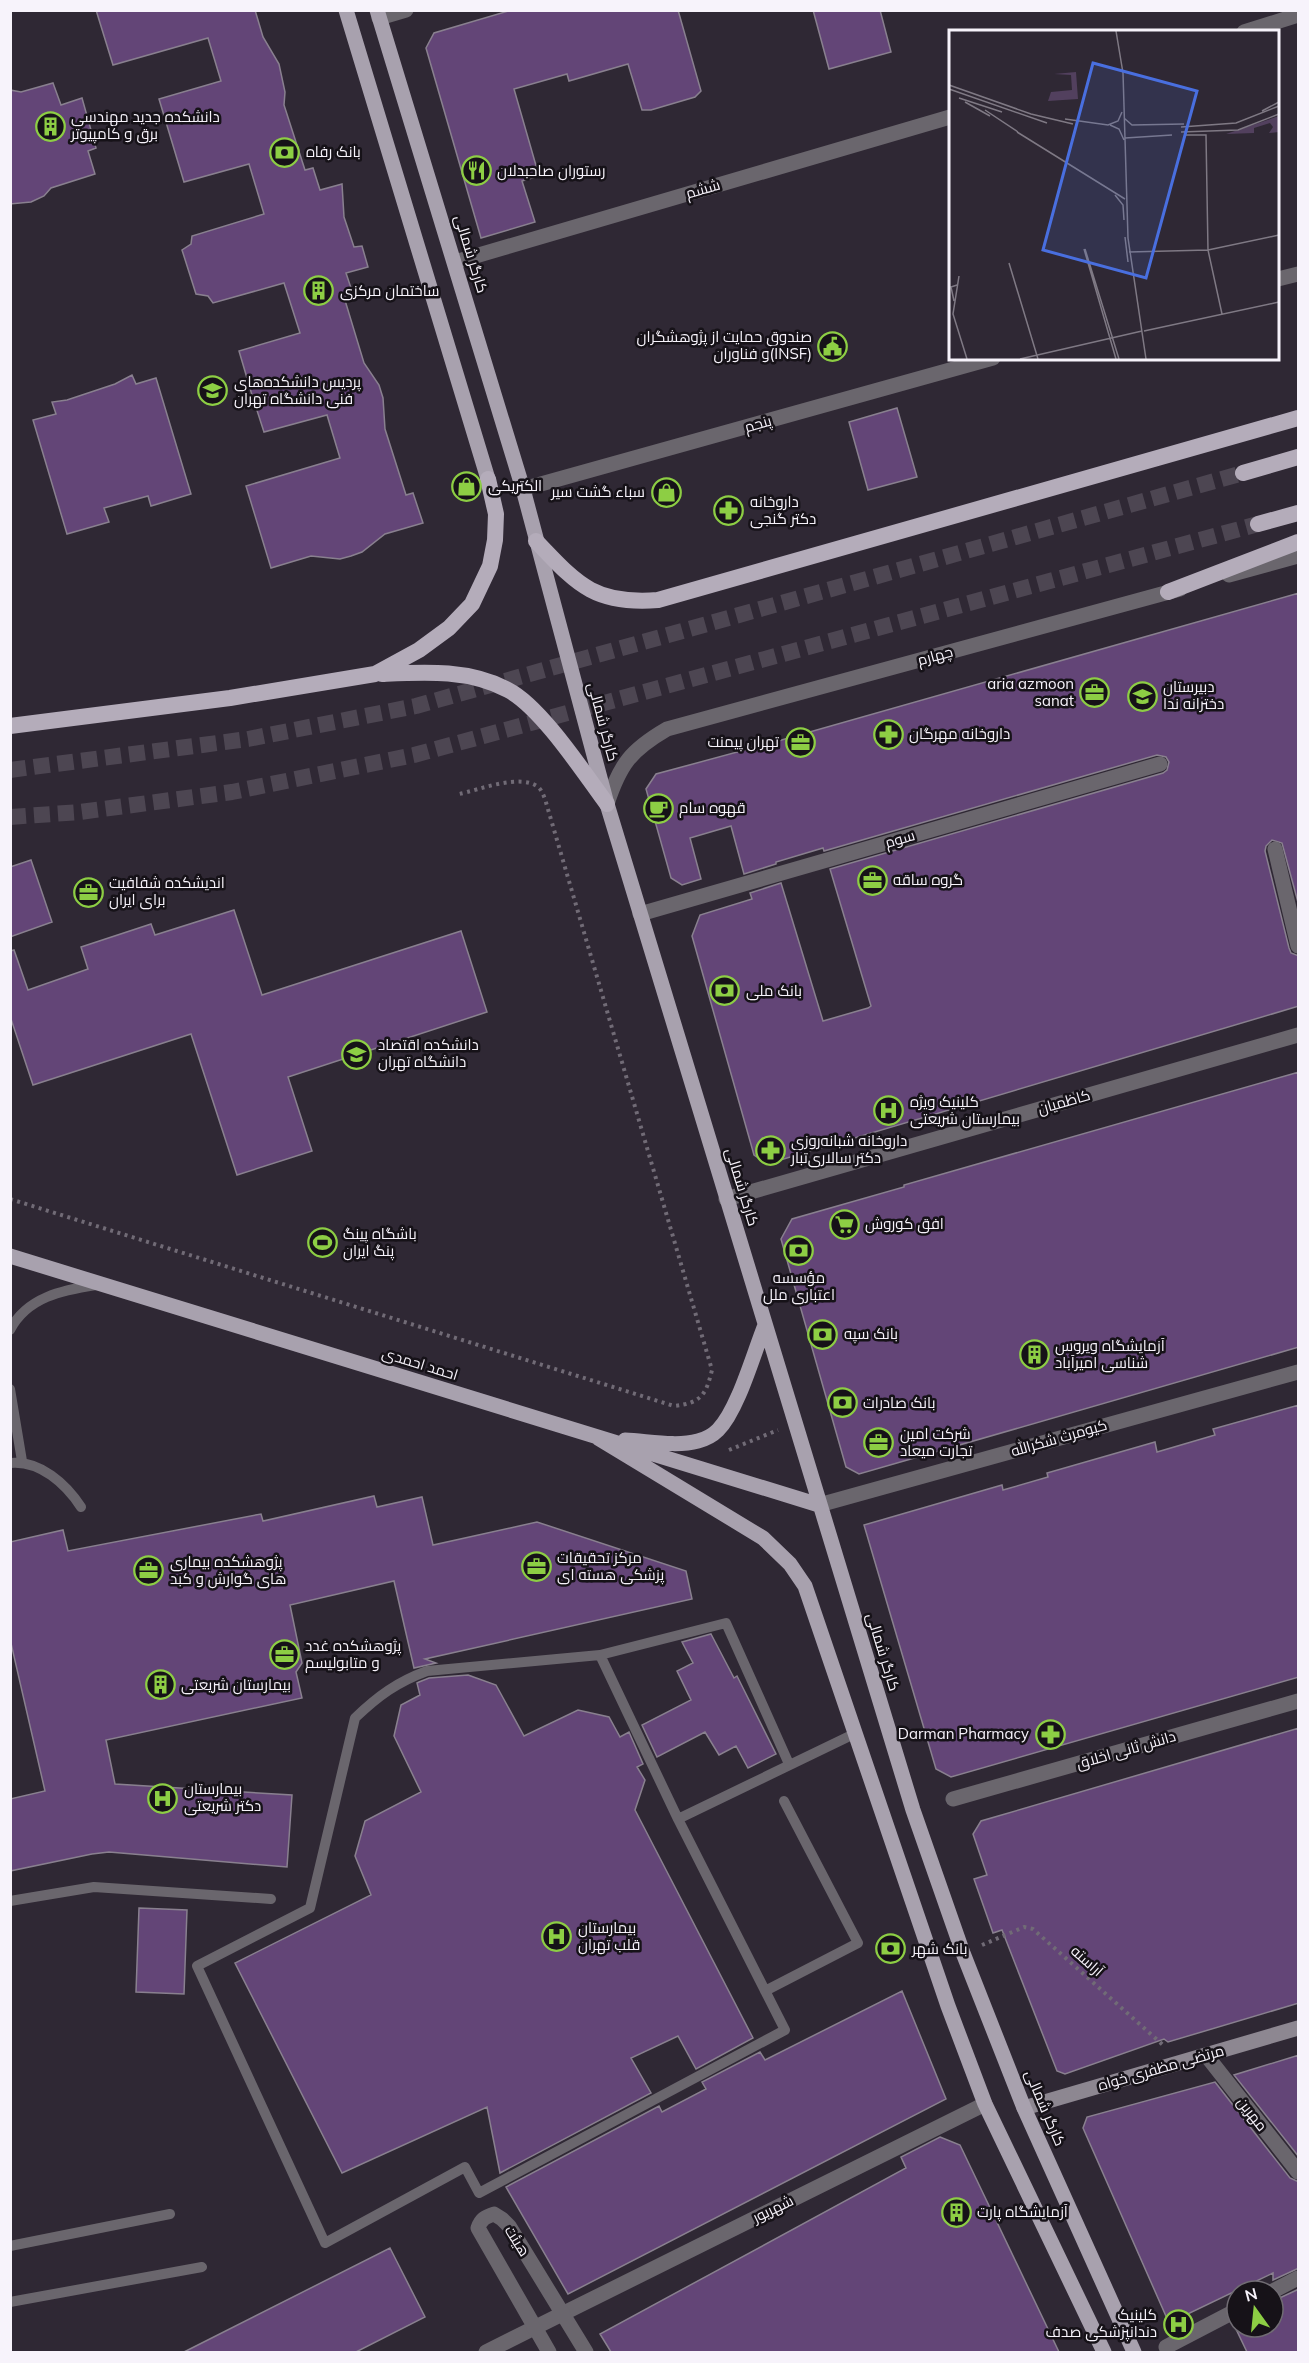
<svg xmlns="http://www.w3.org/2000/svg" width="1309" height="2363" viewBox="0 0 1309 2363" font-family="Mulish,Cairo,sans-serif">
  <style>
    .building { fill: #634577; stroke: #89808f; stroke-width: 1.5 }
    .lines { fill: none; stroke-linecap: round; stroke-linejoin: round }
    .trunk-tunnel { stroke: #4d4652; stroke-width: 16; stroke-dasharray: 16 8; stroke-linecap: butt }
    .path { stroke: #716b76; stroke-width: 4; stroke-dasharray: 3 4.5; stroke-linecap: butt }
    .service { stroke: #6a666d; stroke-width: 10 }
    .minor { stroke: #6a666d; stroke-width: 15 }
    .tertiary { stroke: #6a666d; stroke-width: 15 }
    .secondary { stroke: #8d8791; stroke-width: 15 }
    .primary { stroke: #a8a1ae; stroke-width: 15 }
    .trunk { stroke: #b4acba; stroke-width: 16 }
    .labels { text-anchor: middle; stroke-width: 5; stroke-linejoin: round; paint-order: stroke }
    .poi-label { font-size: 15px; fill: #f7f3fb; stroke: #161218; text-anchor: start }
    .street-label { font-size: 15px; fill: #f7f3fb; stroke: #161218 }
    .inset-road { fill: none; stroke: #7f7984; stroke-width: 1.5 }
    .view { fill: #496fdf; fill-opacity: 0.15; stroke: #496fdf; stroke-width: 3 }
    .inset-edge { fill: none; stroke: #f7f3fb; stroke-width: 3 }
  </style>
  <rect width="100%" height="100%" fill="#2f2834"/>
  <!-- building -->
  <path class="building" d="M96,10H255L263,37L279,64L285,92L284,105L305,170L313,168L320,190L342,184L344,217L354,247L362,246L368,267L346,273L353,294L344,297L364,363L379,385L383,398L385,429L406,495L413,493L423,523L385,534L362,552L351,556L340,559L311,556L271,568L246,486L340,458L327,415L264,432L252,395L239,351L300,333L284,283L213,303L208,296L196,294L182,250L191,244L192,236L264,214L249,164L184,182L159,99L221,81L208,38L113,65Z
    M512,10H678L701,91L695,97L651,110H642L628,64L569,81L567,74L514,89L539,176L522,181L535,222L481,238L426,48L434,33Z
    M813,10H880L891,52L829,69Z
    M53,83L61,105L82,98L96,148L88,151L95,174L51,188L44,196L31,202L10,204V90L21,92Z
    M132,375L136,384L156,378L191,494L151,506L148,496L104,508L109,522L67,534L33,420L56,414L52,402L67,400L115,384Z
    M897,408L917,477L868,490L849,422Z
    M1299,593V906L1282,843L1272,840L1266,846L1265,851L1289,948L1291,953L1299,956V1006L767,1164L754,1155L692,936L700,915L752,899L750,893L781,883L823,1021L868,1008L871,1006L830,869L1163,773L1167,770L1169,762L1166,757L1157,755L824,851L823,848L776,862V864L744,874L731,826L690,838L701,879L682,885L671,878L646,789L656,774L778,741Z
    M31,860L52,922L10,937V867Z
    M234,910L262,995L461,931L487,1012L288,1077L312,1151L237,1175L191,1034L33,1085L10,1016V951L14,950L28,990L88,969L81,947L151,924L155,935Z
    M1299,1072V1347L859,1474L846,1467L781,1239L792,1219L904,1187V1185Z
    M1299,1405V1677L951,1777L936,1769L864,1525L1002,1485L1003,1490L1048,1477L1047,1473L1155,1442L1157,1452L1215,1435L1213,1429Z
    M374,1496L377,1507L422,1497L433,1545L537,1522L686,1571L692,1599L425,1659L436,1663L414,1668L394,1581L290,1605L302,1663L296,1672L302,1698L106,1740L115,1784L292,1795L287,1867L109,1852L92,1854L10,1871V1799L45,1791L10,1639V1542L63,1530L68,1551L261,1514L263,1521Z
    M711,1634L734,1678L737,1676L776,1754L748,1768L736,1746L719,1755L705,1732L657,1757L642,1725L691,1700L677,1671L693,1663L682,1642Z
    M468,1675L496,1685L524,1736L578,1710L609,1717L620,1737L629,1732L643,1764L637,1767L645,1780L635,1810L753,2038L696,2069L678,2036L631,2058L651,2093L500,2173L487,2107L342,2173L235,1963L371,1895L355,1856L365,1821L421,1792L394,1736L401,1705L420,1695L417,1683L419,1682L429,1678Z
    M1299,1728V2003L1168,2042L1164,2039L1065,2074L1057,2071L1002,1930L993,1933L974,1879L987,1875L973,1834L981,1821Z
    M139,1908L187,1910L184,1994L136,1992Z
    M902,1991L946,2099L568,2294L506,2187L659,2106L662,2112L706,2089L702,2082L760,2052L765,2060Z
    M1299,2055V2157L1234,2075Z
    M1215,2082L1290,2178L1299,2182V2268L1273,2280V2273L1169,2323L1083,2128L1087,2117Z
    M940,2137L960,2145L1059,2352H611L600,2334L906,2168L901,2157Z
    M390,2248L425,2317L356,2352H184Z
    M1299,2289V2352H1247L1235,2327H1273V2301Z"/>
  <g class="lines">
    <!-- trunk-tunnel -->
    <path class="trunk-tunnel" d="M10,770L248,739L416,706L1243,473
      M10,817L80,812L232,792L414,755L1258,524"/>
    <!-- path -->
    <path class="path" d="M10,1199L674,1406C701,1403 706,1395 712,1370L545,799C543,794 541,789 538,787C520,773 479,790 459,794
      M729,1450L778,1430
      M982,1945L1024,1927L1033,1929L1163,2045"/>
    <!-- service -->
    <path class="service" d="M10,1330C27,1297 63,1290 96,1285
      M10,1389L22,1461
      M10,1463C40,1460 66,1484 81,1507
      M600,1655L678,1819L785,2030L479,2193L465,2167L325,2243L197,1966L310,1908L355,1718C378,1696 397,1682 427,1671L600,1655L726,1623L789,1764
      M678,1819L856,1733
      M10,1901L94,1887L271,1899
      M765,1991L858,1943L784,1801
      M10,2246L170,2214
      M10,2302L202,2267"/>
    <!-- minor -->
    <path class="minor" d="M379,18L406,10
      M1244,32L1298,15
      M455,262L950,117
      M1278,279L1298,274
      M523,489L993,358
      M1275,849L1298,946
      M640,914L1160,764
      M726,1199L1298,1035
      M819,1505L1298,1372
      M953,1799L1298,1701
      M1206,2055L1298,2172
      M1273,2291L1298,2278
      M562,2314L985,2104
      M1166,2347L1237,2310
      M486,2352L534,2328"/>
    <!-- tertiary -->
    <path class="tertiary" d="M1229,575L1298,556
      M607,804C620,764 631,750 667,729L1180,589
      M534,2328L562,2314
      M549,2352L478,2228C481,2219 485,2217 494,2214L502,2219L509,2226L586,2352"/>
    <!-- secondary -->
    <path class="secondary" d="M1024,2108L1298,2028"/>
    <!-- primary -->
    <path class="primary" d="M346,10L488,479
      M377,10L523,489L607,804L913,1810L963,1953L1024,2108L1134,2352
      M10,1256L819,1505
      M598,1438L763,1538L790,1564L805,1586L948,2006L985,2104L1104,2352
      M625,1440C648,1441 676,1447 698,1441C706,1439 713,1435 718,1430C738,1410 754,1352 765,1325"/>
    <!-- trunk -->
    <path class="trunk" d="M1243,473L1298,457
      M1258,524L1298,513
      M536,541C577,584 594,605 658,600L1298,418
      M1168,592L1298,542
      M382,674C424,672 469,669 508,690C541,707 584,773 607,804
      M10,726L230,698L375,674L419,650L449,628L472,604L490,566L495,540L496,514L488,479"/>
  </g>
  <!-- icons -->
  <defs>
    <symbol id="building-ring" viewBox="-11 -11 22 22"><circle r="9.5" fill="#161218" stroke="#8dce44" stroke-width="1.5"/><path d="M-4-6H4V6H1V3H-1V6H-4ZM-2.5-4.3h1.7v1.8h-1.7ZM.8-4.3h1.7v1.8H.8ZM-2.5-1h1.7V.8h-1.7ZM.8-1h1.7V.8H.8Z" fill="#8dce44"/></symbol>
    <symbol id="bank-ring" viewBox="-11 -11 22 22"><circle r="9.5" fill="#161218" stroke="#8dce44" stroke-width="1.5"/><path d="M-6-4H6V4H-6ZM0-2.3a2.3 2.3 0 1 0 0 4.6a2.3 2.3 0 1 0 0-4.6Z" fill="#8dce44"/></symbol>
    <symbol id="restaurant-ring" viewBox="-11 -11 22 22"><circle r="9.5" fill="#161218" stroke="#8dce44" stroke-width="1.5"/><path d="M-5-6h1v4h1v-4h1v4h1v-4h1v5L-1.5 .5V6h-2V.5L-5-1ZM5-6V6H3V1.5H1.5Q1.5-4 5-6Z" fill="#8dce44"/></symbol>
    <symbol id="civic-ring" viewBox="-11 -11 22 22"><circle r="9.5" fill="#161218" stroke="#8dce44" stroke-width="1.5"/><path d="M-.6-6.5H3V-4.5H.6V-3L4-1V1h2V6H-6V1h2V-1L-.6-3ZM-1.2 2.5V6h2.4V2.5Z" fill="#8dce44"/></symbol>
    <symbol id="university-ring" viewBox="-11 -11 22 22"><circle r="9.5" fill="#161218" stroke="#8dce44" stroke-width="1.5"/><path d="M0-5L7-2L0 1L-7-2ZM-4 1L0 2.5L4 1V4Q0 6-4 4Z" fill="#8dce44"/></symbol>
    <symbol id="shop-ring" viewBox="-11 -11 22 22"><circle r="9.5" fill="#161218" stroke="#8dce44" stroke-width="1.5"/><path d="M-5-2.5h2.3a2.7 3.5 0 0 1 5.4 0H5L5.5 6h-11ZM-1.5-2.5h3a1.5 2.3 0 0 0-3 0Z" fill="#8dce44"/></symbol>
    <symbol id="pharmacy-ring" viewBox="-11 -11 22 22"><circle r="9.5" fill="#161218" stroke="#8dce44" stroke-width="1.5"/><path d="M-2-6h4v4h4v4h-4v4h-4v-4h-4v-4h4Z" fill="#8dce44"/></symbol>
    <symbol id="office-ring" viewBox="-11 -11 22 22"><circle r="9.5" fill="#161218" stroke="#8dce44" stroke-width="1.5"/><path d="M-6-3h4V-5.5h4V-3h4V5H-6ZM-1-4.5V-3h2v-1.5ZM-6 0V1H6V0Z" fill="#8dce44"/></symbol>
    <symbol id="school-ring" viewBox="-11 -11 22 22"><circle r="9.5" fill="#161218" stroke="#8dce44" stroke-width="1.5"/><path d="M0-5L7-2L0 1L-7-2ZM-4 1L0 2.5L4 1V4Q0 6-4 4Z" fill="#8dce44"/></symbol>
    <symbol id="cafe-ring" viewBox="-11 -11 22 22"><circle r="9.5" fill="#161218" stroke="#8dce44" stroke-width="1.5"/><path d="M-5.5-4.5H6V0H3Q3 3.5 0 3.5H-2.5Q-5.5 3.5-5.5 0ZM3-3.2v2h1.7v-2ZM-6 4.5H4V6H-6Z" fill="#8dce44"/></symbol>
    <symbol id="hospital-ring" viewBox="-11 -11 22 22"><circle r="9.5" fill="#161218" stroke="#8dce44" stroke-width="1.5"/><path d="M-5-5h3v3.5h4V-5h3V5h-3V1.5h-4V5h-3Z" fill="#8dce44"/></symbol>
    <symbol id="supermarket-ring" viewBox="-11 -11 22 22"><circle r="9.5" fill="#161218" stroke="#8dce44" stroke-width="1.5"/><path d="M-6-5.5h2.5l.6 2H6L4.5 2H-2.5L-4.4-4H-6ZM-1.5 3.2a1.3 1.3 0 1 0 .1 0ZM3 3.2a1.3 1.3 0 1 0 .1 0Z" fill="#8dce44"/></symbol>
    <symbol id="stadium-ring" viewBox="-11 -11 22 22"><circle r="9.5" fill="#161218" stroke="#8dce44" stroke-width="1.5"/><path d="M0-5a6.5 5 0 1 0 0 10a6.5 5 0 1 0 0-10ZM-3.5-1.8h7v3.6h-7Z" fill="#8dce44"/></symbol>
  </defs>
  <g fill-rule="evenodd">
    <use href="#building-ring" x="34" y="110" width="33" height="33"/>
    <use href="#bank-ring" x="268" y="136" width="33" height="33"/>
    <use href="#restaurant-ring" x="460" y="154" width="33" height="33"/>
    <use href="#building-ring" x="302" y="274" width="33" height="33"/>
    <use href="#civic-ring" x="816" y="330" width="33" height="33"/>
    <use href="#university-ring" x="196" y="374" width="33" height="33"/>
    <use href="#shop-ring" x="450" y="470" width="33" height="33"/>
    <use href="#shop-ring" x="650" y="476" width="33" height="33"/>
    <use href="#pharmacy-ring" x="712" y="494" width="33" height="33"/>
    <use href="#office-ring" x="1078" y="676" width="33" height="33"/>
    <use href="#school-ring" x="1126" y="680" width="33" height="33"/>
    <use href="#pharmacy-ring" x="872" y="718" width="33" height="33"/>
    <use href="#office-ring" x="784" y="726" width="33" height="33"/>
    <use href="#cafe-ring" x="642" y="792" width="33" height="33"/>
    <use href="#office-ring" x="856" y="864" width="33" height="33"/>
    <use href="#office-ring" x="72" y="876" width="33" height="33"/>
    <use href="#bank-ring" x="708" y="974" width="33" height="33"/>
    <use href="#university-ring" x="340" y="1038" width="33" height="33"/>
    <use href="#hospital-ring" x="872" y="1094" width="33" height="33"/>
    <use href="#pharmacy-ring" x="754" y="1134" width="33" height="33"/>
    <use href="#supermarket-ring" x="828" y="1208" width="33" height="33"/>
    <use href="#stadium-ring" x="306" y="1226" width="33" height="33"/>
    <use href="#bank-ring" x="782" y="1234" width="33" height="33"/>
    <use href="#bank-ring" x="806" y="1318" width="33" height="33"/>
    <use href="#building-ring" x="1018" y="1338" width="33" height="33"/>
    <use href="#bank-ring" x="826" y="1386" width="33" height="33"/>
    <use href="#office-ring" x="862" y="1426" width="33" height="33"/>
    <use href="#office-ring" x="520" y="1550" width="33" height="33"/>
    <use href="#office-ring" x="132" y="1554" width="33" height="33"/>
    <use href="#office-ring" x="268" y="1638" width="33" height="33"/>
    <use href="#building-ring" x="144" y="1668" width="33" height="33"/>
    <use href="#pharmacy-ring" x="1034" y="1718" width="33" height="33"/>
    <use href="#hospital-ring" x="146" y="1782" width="33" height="33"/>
    <use href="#hospital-ring" x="540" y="1920" width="33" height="33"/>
    <use href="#bank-ring" x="874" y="1932" width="33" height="33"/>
    <use href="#building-ring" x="940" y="2196" width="33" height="33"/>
    <use href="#hospital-ring" x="1162" y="2308" width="33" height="33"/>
  </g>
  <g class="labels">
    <!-- poi labels -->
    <g class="poi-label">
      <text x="71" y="122">دانشکده جدید مهندسی<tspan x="71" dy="17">برق و کامپیوتر</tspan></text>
      <text x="306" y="157">بانک رفاه</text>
      <text x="497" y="176">رستوران صاحبدلان</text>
      <text x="340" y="296">ساختمان مرکزی</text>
      <text x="812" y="342" text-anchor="end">صندوق حمایت از پژوهشگران<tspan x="812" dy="17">و فناوران(INSF)</tspan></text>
      <text x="234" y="387">پردیس دانشکده‌های<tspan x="234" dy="17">فنی دانشگاه تهران</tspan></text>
      <text x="488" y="491">الکتریکی</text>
      <text x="645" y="497" text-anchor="end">سباء گشت سیر</text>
      <text x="750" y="507">داروخانه<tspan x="750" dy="17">دکتر گنجی</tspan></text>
      <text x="1074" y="689" text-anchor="end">aria azmoon<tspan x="1074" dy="17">sanat</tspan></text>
      <text x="1163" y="692">دبیرستان<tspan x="1163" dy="17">دخترانه ندا</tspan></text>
      <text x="909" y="739">داروخانه مهرگان</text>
      <text x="779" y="747" text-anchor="end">تهران پیمنت</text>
      <text x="679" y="813">قهوه سام</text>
      <text x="893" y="885">گروه ساقه</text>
      <text x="109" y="888">اندیشکده شفافیت<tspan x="109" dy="17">برای ایران</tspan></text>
      <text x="746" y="996">بانک ملی</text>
      <text x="378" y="1050">دانشکده اقتصاد<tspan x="378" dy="17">دانشگاه تهران</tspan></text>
      <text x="910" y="1107">کلینیک ویژه<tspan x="910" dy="17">بیمارستان شریعتی</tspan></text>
      <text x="791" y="1146">داروخانه شبانه‌روزی<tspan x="791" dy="17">دکتر سالاری‌تبار</tspan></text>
      <text x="865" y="1229">افق کوروش</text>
      <text x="343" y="1239">باشگاه پینگ<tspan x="343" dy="17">پنگ ایران</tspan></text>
      <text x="799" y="1283" text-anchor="middle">مؤسسه<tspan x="799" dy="17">اعتباری ملل</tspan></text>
      <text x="844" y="1339">بانک سپه</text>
      <text x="1055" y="1351">آزمایشگاه ویروس<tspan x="1055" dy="17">شناسی امیرآباد</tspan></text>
      <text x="863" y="1408">بانک صادرات</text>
      <text x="900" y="1439">شرکت امین<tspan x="900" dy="17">تجارت میعاد</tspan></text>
      <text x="557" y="1563">مرکز تحقیقات<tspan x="557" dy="17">پزشکی هسته ای</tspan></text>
      <text x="170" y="1567">پژوهشکده بیماری<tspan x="170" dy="17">های گوارش و کبد</tspan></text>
      <text x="305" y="1651">پژوهشکده غدد<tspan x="305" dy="17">و متابولیسم</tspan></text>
      <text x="181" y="1690">بیمارستان شریعتی</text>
      <text x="1029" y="1739" text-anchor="end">Darman Pharmacy</text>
      <text x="184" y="1794">بیمارستان<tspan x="184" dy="17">دکتر شریعتی</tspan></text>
      <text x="578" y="1933">بیمارستان<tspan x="578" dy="17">قلب تهران</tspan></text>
      <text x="912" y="1954">بانک شهر</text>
      <text x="977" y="2217">آزمایشگاه پارت</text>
      <text x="1157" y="2320" text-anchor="end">کلینیک<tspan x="1157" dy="17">دندانپزشکی صدف</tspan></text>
    </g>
    <!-- street labels -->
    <g class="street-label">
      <text transform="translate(703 189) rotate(-16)" y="5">ششم</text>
      <text transform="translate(471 254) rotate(73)" y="5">کارگر شمالی</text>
      <text transform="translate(758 424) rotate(-16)" y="5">پنجم</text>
      <text transform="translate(935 656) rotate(-15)" y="5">چهارم</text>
      <text transform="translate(603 722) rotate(75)" y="5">کارگر شمالی</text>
      <text transform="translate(900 839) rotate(-16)" y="5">سوم</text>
      <text transform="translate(1064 1102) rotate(-16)" y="5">کاظمیان</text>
      <text transform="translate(742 1187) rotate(73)" y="5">کارگر شمالی</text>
      <text transform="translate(420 1364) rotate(17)" y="5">احمد احمدی</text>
      <text transform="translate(1059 1438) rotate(-16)" y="5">کیومرث شکرالله</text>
      <text transform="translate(883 1652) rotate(73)" y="5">کارگر شمالی</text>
      <text transform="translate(1126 1750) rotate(-16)" y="5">دانش ثانی اخلاق</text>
      <text transform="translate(1087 1961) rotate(42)" y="5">آراسته</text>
      <text transform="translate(1161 2068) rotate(-16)" y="5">مرتضی مظفری خواه</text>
      <text transform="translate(1045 2108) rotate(67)" y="5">کارگر شمالی</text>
      <text transform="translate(1252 2114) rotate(52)" y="5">مهرین</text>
      <text transform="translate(773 2209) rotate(-26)" y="5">شهریور</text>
      <text transform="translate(517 2241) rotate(58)" y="5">هیئت</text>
    </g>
  </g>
  <!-- overview -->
  <g transform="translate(949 30)">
    <rect width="330" height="330" fill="#2f2834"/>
    <path d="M127,42L129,69L99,71L102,62L123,60L122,45L105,44ZM330,86V102L320,103L324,97L321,93L305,98V103L277,104Z" fill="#52405e"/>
    <path class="inset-road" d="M167,1L174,43L179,208L197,329M0,55L82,84L124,94M0,59L98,93M10,68L53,82M16,72L41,86M36,80L69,102M313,81L330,72M175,88L183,95L235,94M116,89L159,95L169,91L173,82M161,95L170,99L175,110M232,97L287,93L330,76M68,102L176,169M232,102L289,100L330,84M236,105H257L259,220L273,284M176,108L223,105M166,165L174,175L175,190M176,207L179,232M135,219L167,329M136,219L170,329M180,222L259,220L330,205M60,233L89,329M10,246L4,284L18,329M5,271L2,257L8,255M195,301L330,272M71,329L193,301"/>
    <path class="view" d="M144,33L248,61L197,248L94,220Z"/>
    <rect width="330" height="330" class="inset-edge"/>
  </g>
  <!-- border -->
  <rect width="1309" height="2363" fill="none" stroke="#f7f3fb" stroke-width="24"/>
  <!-- north arrow -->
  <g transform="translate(1255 2309) rotate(345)"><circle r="28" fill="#161218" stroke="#706c73" stroke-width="1.5"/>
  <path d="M0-4.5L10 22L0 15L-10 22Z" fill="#8dce44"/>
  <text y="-9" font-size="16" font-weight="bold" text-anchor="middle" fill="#f7f3fb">N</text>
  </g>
</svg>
